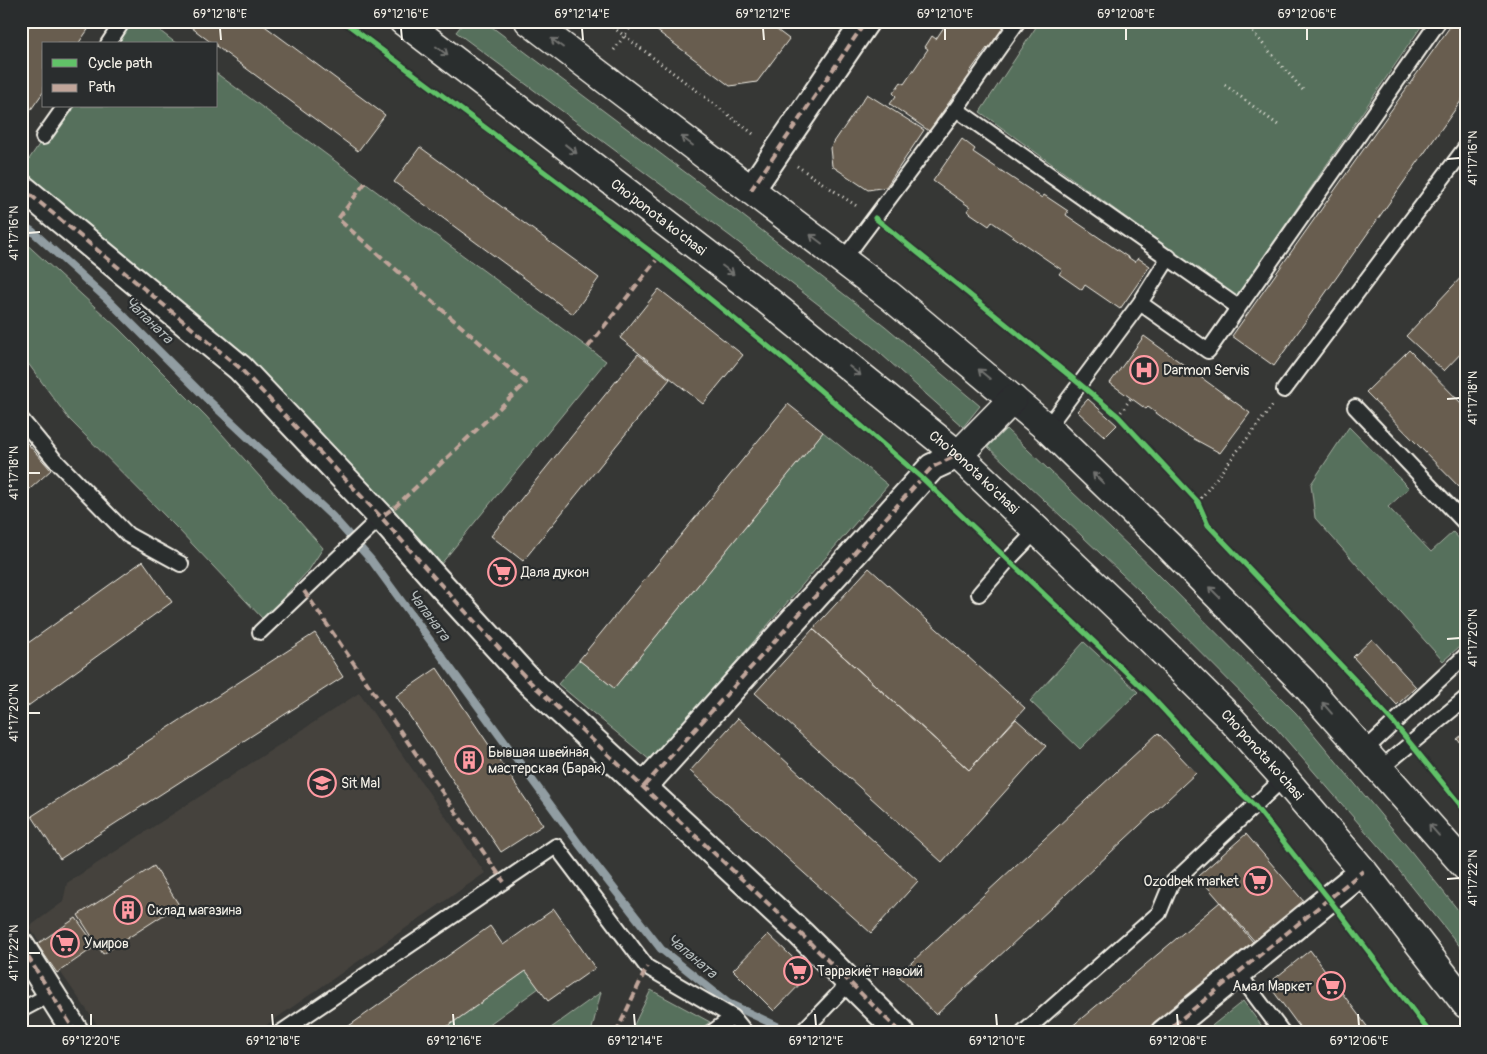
<svg xmlns="http://www.w3.org/2000/svg" width="1487" height="1054" viewBox="0 0 1487 1054" font-family="Pangolin,sans-serif">
  <style>
    .built { fill: #45423d }
    .green { fill: #566f5c; stroke: #a5b0a2 }
    .lines { fill: none; stroke-linecap: round; stroke-linejoin: round }
    .stream { stroke: #919da2; stroke-width: 8 }
    .building { fill: #685d4f; stroke: #f4f1e8 }
    .lane-casing { stroke: #f4f1e8; stroke-width: 18 }
    .street-casing { stroke: #f4f1e8; stroke-width: 30 }
    .secondary-casing { stroke: #f4f1e8; stroke-width: 31 }
    .path { stroke: #f4f1e8; stroke-width: 3; stroke-dasharray: 1 4; stroke-linecap: butt }
    .lane { stroke: #2a2d2e; stroke-width: 14 }
    .street { stroke: #2a2d2e; stroke-width: 26 }
    .secondary { stroke: #2a2d2e; stroke-width: 28 }
    .quiet { stroke: #c0a59a; stroke-width: 4; stroke-dasharray: 8 4; stroke-linecap: butt }
    .cycleway-casing { stroke: #2a2d2e; stroke-width: 8 }
    .cycleway { stroke: #61c268; stroke-width: 5 }
    .oneway { stroke: #71726f }
    .ticks { fill: none; stroke: #f4f1e8; stroke-width: 2 }
    .labels { text-anchor: middle; stroke-width: 4.5; stroke-linejoin: round; paint-order: stroke }
    .street-label { font-size: 14px; fill: #f4f1e8; stroke: #2a2d2e }
    .poi-label { font-size: 14px; fill: #f4f1e8; stroke: #2a2d2e; text-anchor: start }
    .water-label { font-size: 15px; font-style: italic; fill: #b2b9b9; stroke: #2a2d2e }
    .neatline { fill: none; stroke: #f4f1e8; stroke-width: 2 }
    .ticks-label { font-size: 12px; text-anchor: middle; fill: #f4f1e8 }
  </style>
  <rect width="100%" height="100%" fill="#363735"/>
  <filter id="ink" filterUnits="userSpaceOnUse"><feTurbulence type="fractalNoise" baseFrequency=".02" numOctaves="2"/><feDisplacementMap in="SourceGraphic" scale="10" xChannelSelector="R" yChannelSelector="G"/><feConvolveMatrix kernelMatrix="1 2 1 2 8 2 1 2 1" color-interpolation-filters="sRGB"/></filter>
  <g filter="url(#ink)">
    <!-- built -->
    <path class="built" d="M359,693L485,873L255,1033H103L29,927L63,902L67,883Z"/>
    <!-- green -->
    <path class="green" d="M123,21H147L177,44H108Z
      M465,21H484L738,212L885,326L980,406L963,427L872,346L730,236L456,32Z
      M1040,21H1425L1236,297L980,112Z
      M216,73L606,361L432,575L240,368L21,187V171L65,106H216Z
      M21,239L119,329L206,416L323,548L309,570L263,619L178,529L69,419L27,362L21,344Z
      M1349,427L1409,488L1388,507L1431,552L1453,532L1466,546V641L1443,661L1315,518L1311,484Z
      M1006,429L1155,571L1296,713L1410,850L1466,920V954L1393,863L1276,728L1139,590L988,447Z
      M823,432L888,485L651,761L558,684L579,660L614,688Z
      M1084,642L1138,692L1080,749L1030,701Z
      M526,971L539,988L477,1033H438Z
      M651,990L710,1022L694,1033H630Z
      M601,992L591,1033H544Z
      M1243,1001L1267,1033H1203Z"/>
    <g class="lines">
      <!-- stream -->
      <path class="stream" d="M21,224L32,231L105,297L208,400L332,516L372,561L579,844L661,949L728,1003L792,1033"/>
    </g>
    <!-- building -->
    <path class="building" d="M33,21H94L78,44H44V91L25,118L21,115V37Z
      M183,21H258L385,115L358,151L216,46V44H213Z
      M644,21H765L789,39L757,82L730,86Z
      M948,21H1006L1002,26L1005,28L990,51L987,48L969,73L972,75L958,97L955,94L936,121L939,123L932,133L890,104L896,96L893,93L901,82L904,84L928,49L925,47L932,36L936,39Z
      M1454,21H1466V94L1274,366L1232,336Z
      M867,94L924,130L886,187L868,190L832,166L830,148Z
      M962,139L975,149L973,152L1042,198L1044,195L1068,211L1066,215L1135,262L1138,258L1150,266L1120,309L1085,285L1082,290L1059,274L1062,270L992,222L989,226L967,211L970,207L933,181Z
      M420,147L599,278L573,314L394,182Z
      M1466,272V348L1444,371L1406,336Z
      M659,289L743,355L703,404L620,338Z
      M1144,336L1250,413L1220,453L1185,434L1148,407L1146,409L1110,383Z
      M1409,350L1466,408V494L1366,392Z
      M638,354L670,379L523,561L491,536Z
      M1088,399L1117,425L1105,437L1077,411Z
      M788,404L823,432L614,688L579,660Z
      M21,436L51,470L21,497Z
      M143,561L172,602L21,711V648Z
      M869,568L1025,708L969,770L813,629Z
      M813,629L969,770L1016,719L1046,746L942,862L755,693Z
      M315,633L343,677L60,859L32,816Z
      M1372,639L1416,687L1397,705L1353,657Z
      M437,668L543,825L501,852L396,696Z
      M738,718L918,881L871,933L690,771Z
      M1466,732V749L1457,739Z
      M1158,733L1196,773L936,1015L898,975Z
      M1246,834L1305,903L1257,944L1198,876Z
      M154,866L179,905L103,954L78,915Z
      M1220,902L1253,942L1143,1033H1064Z
      M554,909L595,968L548,1001L526,971L438,1033H339L490,926L503,945Z
      M76,918L96,946L57,973L37,944Z
      M768,934L810,974L774,1011L733,970Z
      M1310,950L1372,1033H1304L1268,984Z"/>
    <g class="lines">
      <defs>
        <path id="lane" d="M108,44L123,21
          M956,109L1238,307
          M43,137L65,106
          M843,260L956,109L1018,21
          M1140,303L1208,351L1439,21
          M1284,390L1466,147
          M1355,407L1466,524
          M21,419L54,459L128,535L181,564
          M1047,428L1140,303L1169,257
          M979,594L1009,559L1037,530
          M260,632L381,517
          M1364,751L1466,655
          M1380,769L1466,698
          M1238,973L1283,1033
          M21,1010L51,994
          M280,1033L556,846L647,967L733,1017
          M711,1033L733,1017L746,1033
          M801,1033L850,982
          M1023,1033L1159,913L1171,884L1284,778"/>
        <path id="street" d="M21,187L240,368L381,517L432,575L529,681L801,934L901,1033
          M751,190L866,21
          M644,786L922,478L932,467L958,455
          M21,946L76,1033
          M1164,1033L1363,871"/>
        <g id="secondary">
          <path id="s1" d="M403,21L767,300L958,455L1130,619L1231,719L1284,778L1363,871L1466,1004"/>
          <path d="M529,21L890,296L1047,428L1169,546L1303,682L1466,867"/>
          <path d="M958,455L1013,399"/>
        </g>
      </defs>
      <!-- lane casing -->
      <use href="#lane" class="lane-casing"/>
      <!-- street casing -->
      <use href="#street" class="street-casing"/>
      <!-- secondary casing -->
      <use href="#secondary" class="secondary-casing"/>
      <!-- path -->
      <path class="path" d="M343,21L662,260L785,360L902,461
        M605,21L756,136
        M1243,21L1303,90
        M614,50L635,21
        M1225,85L1278,125
        M797,166L858,207
        M890,230L1066,372
        M1096,397L1118,416L1198,502L1208,525L1380,708
        M1118,416L1131,398
        M940,495L996,547
        M1198,502L1273,405
        M1022,572L1150,695L1241,793
        M1423,759L1466,812
        M1267,821L1313,879
        M1345,919L1430,1033"/>
      <!-- lane -->
      <use href="#lane" class="lane"/>
      <!-- street -->
      <use href="#street" class="street"/>
      <!-- secondary -->
      <use href="#secondary" class="secondary"/>
      <!-- quiet -->
      <path class="quiet" d="M365,183L338,219L526,383L396,506L381,517
        M21,187L240,368L381,517L432,575L529,681L801,934L901,1033
        M751,190L866,21
        M588,347L658,258
        M304,591L504,882
        M644,786L922,478L932,467L958,455
        M21,946L76,1033
        M616,1033L647,967
        M1164,1033L1363,871"/>
      <defs>
        <path id="cycleway" d="M343,21L662,260L785,360L922,478L1150,695L1236,788L1255,806L1329,899L1430,1033
          M875,218L1081,385L1118,416L1198,502L1208,525L1353,678L1394,723L1466,812"/>
      </defs>
      <!-- cycleway casing -->
      <use href="#cycleway" class="cycleway-casing"/>
      <!-- cycleway -->
      <use href="#cycleway" class="cycleway"/>
    </g>
    <!-- one-way arrows -->
    <defs><path id="oneway-shaft" d="M-6 0H5M1.5-3L5.5 0L1.5 3" fill="none" stroke-width="1.6" stroke-linecap="round" stroke-linejoin="round" transform="scale(1.25)"/></defs>
    <g class="oneway">
      <use href="#oneway-shaft" transform="translate(557 43) rotate(-143)"/>
      <use href="#oneway-shaft" transform="translate(442 51) rotate(37)"/>
      <use href="#oneway-shaft" transform="translate(687 141) rotate(-143)"/>
      <use href="#oneway-shaft" transform="translate(571 149) rotate(38)"/>
      <use href="#oneway-shaft" transform="translate(816 239) rotate(-143)"/>
      <use href="#oneway-shaft" transform="translate(728 270) rotate(37)"/>
      <use href="#oneway-shaft" transform="translate(855 371) rotate(39)"/>
      <use href="#oneway-shaft" transform="translate(984 374) rotate(-140)"/>
      <use href="#oneway-shaft" transform="translate(1098 478) rotate(-136)"/>
      <use href="#oneway-shaft" transform="translate(1214 592) rotate(-135)"/>
      <use href="#oneway-shaft" transform="translate(1327 708) rotate(-131)"/>
      <use href="#oneway-shaft" transform="translate(1434 830) rotate(-131)"/>
    </g>
  </g>
  <!-- ticks -->
  <path class="ticks" d="M220,28L221,40M401,28L402,40M582,28L583,40M763,28L764,40M945,28V40M1126,28V40M1307,28V40M1447,159L1460,158M28,233L40,232M1447,399L1460,398M28,473H40M1447,639L1460,638M28,713H40M1447,879L1460,878M28,953H40M91,1014V1026M272,1014L273,1026M453,1014L454,1026M634,1014L635,1026M815,1014L816,1026M996,1014L997,1026M1177,1014L1178,1026M1358,1014L1359,1026"/>
  <!-- icons -->
  <defs>
    <symbol id="hospital-ring" viewBox="-11 -11 22 22"><circle r="9.5" fill="#2a2d2e" stroke="#ff9aa2" stroke-width="1.5"/><path d="M-5-5h3v3.5h4V-5h3V5h-3V1.5h-4V5h-3Z" fill="#ff9aa2"/></symbol>
    <symbol id="supermarket-ring" viewBox="-11 -11 22 22"><circle r="9.5" fill="#2a2d2e" stroke="#ff9aa2" stroke-width="1.5"/><path d="M-6-5.5h2.5l.6 2H6L4.5 2H-2.5L-4.4-4H-6ZM-1.5 3.2a1.3 1.3 0 1 0 .1 0ZM3 3.2a1.3 1.3 0 1 0 .1 0Z" fill="#ff9aa2"/></symbol>
    <symbol id="building-ring" viewBox="-11 -11 22 22"><circle r="9.5" fill="#2a2d2e" stroke="#ff9aa2" stroke-width="1.5"/><path d="M-4-6H4V6H1V3H-1V6H-4ZM-2.5-4.3h1.7v1.8h-1.7ZM.8-4.3h1.7v1.8H.8ZM-2.5-1h1.7V.8h-1.7ZM.8-1h1.7V.8H.8Z" fill="#ff9aa2"/></symbol>
    <symbol id="school-ring" viewBox="-11 -11 22 22"><circle r="9.5" fill="#2a2d2e" stroke="#ff9aa2" stroke-width="1.5"/><path d="M0-5L7-2L0 1L-7-2ZM-4 1L0 2.5L4 1V4Q0 6-4 4Z" fill="#ff9aa2"/></symbol>
  </defs>
  <g fill-rule="evenodd">
    <use href="#hospital-ring" x="1128" y="354" width="32" height="32"/>
    <use href="#supermarket-ring" x="486" y="556" width="32" height="32"/>
    <use href="#building-ring" x="453" y="744" width="32" height="32"/>
    <use href="#school-ring" x="306" y="767" width="32" height="32"/>
    <use href="#supermarket-ring" x="1242" y="865" width="32" height="32"/>
    <use href="#building-ring" x="112" y="894" width="32" height="32"/>
    <use href="#supermarket-ring" x="49" y="927" width="32" height="32"/>
    <use href="#supermarket-ring" x="782" y="955" width="32" height="32"/>
    <use href="#supermarket-ring" x="1315" y="970" width="32" height="32"/>
  </g>
  <g class="labels">
    <!-- street labels -->
    <g class="street-label">
      <text dy="5" stroke="none"><textPath href="#s1" startOffset="322">Cho'ponota ko'chasi</textPath></text>
      <text dy="5" stroke="none"><textPath href="#s1" startOffset="728">Cho'ponota ko'chasi</textPath></text>
      <text dy="5" stroke="none"><textPath href="#s1" startOffset="1132">Cho'ponota ko'chasi</textPath></text>
    </g>
    <!-- poi labels -->
    <g class="poi-label">
      <text x="1163" y="375">Darmon Servis</text>
      <text x="521" y="577">Дала дукон</text>
      <text x="488" y="757">Бывшая швейная<tspan x="488" dy="16">мастерская (Барак)</tspan></text>
      <text x="341" y="788">Sit Mal</text>
      <text x="1239" y="886" text-anchor="end">Ozodbek market</text>
      <text x="147" y="915">Склад магазина</text>
      <text x="84" y="948">Умиров</text>
      <text x="817" y="976">Тарракиёт навоий</text>
      <text x="1312" y="991" text-anchor="end">Амал Маркет</text>
    </g>
    <!-- water labels -->
    <g class="water-label">
      <text transform="translate(149 320) rotate(44)" y="5">Чапаната</text>
      <text transform="translate(429 615) rotate(53)" y="5">Чапаната</text>
      <text transform="translate(692 956) rotate(40)" y="5">Чапаната</text>
    </g>
  </g>
  <!-- margin -->
  <rect width="1487" height="1054" fill="none" stroke="#2a2d2e" stroke-width="55"/>
  <!-- legend -->
  <rect x="42" y="42" width="175" height="65" fill="#2a2d2e" stroke="#7b7b78"/>
  <rect x="52" y="59" width="25" height="8" fill="#61c268" stroke="#7b7b78"/>
  <text x="88" y="68" font-size="15" fill="#f4f1e8">Cycle path</text>
  <rect x="52" y="84" width="25" height="8" fill="#c0a59a" stroke="#7b7b78"/>
  <text x="88" y="92" font-size="15" fill="#f4f1e8">Path</text>
  <rect x="28" y="28" width="1432" height="998" class="neatline"/>
  <g class="ticks-label">
    <text x="220" y="18">69°12'18"E</text>
    <text x="401" y="18">69°12'16"E</text>
    <text x="582" y="18">69°12'14"E</text>
    <text x="763" y="18">69°12'12"E</text>
    <text x="945" y="18">69°12'10"E</text>
    <text x="1126" y="18">69°12'08"E</text>
    <text x="1307" y="18">69°12'06"E</text>
    <text transform="translate(1473 158) rotate(-90)" y="4">41°17'16"N</text>
    <text transform="translate(14 233) rotate(-90)" y="4">41°17'16"N</text>
    <text transform="translate(1473 398) rotate(-90)" y="4">41°17'18"N</text>
    <text transform="translate(14 473) rotate(-90)" y="4">41°17'18"N</text>
    <text transform="translate(1473 638) rotate(-90)" y="4">41°17'20"N</text>
    <text transform="translate(14 713) rotate(-90)" y="4">41°17'20"N</text>
    <text transform="translate(1473 878) rotate(-90)" y="4">41°17'22"N</text>
    <text transform="translate(14 953) rotate(-90)" y="4">41°17'22"N</text>
    <text x="91" y="1045">69°12'20"E</text>
    <text x="273" y="1045">69°12'18"E</text>
    <text x="454" y="1045">69°12'16"E</text>
    <text x="635" y="1045">69°12'14"E</text>
    <text x="816" y="1045">69°12'12"E</text>
    <text x="997" y="1045">69°12'10"E</text>
    <text x="1178" y="1045">69°12'08"E</text>
    <text x="1359" y="1045">69°12'06"E</text>
  </g>
</svg>
